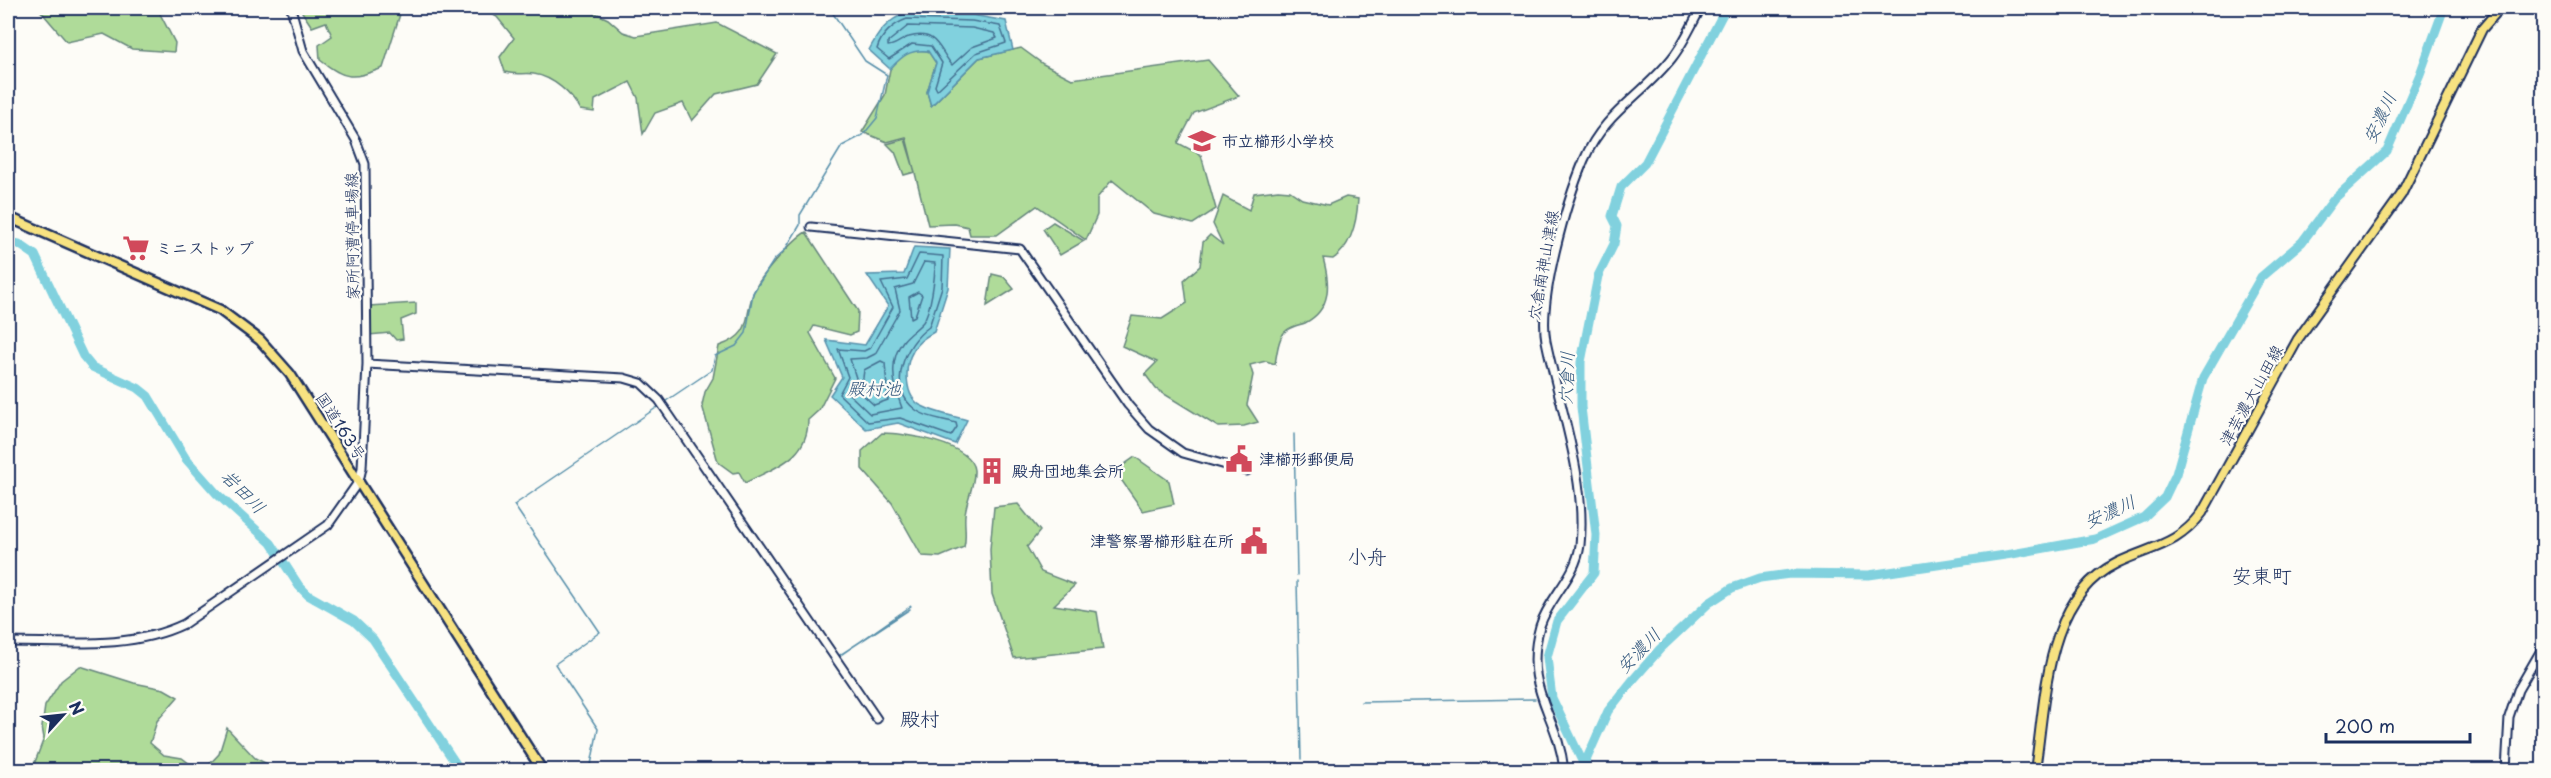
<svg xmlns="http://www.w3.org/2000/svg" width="2551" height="778" viewBox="0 0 2551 778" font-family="'Playpen Sans','Klee One',sans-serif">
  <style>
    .green { fill: #afdb99; stroke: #65857c; stroke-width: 1.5 }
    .water { fill: #81d1de; stroke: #5890ab; stroke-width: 1.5 }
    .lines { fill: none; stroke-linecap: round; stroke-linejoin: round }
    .shore { stroke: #447091; stroke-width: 1.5 }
    .stream { stroke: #5890ab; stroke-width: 1.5 }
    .river { stroke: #81d1de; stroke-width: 9 }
    .secondary-casing { stroke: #1b2f5e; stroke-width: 11 }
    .primary-casing { stroke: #1b2f5e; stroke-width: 12 }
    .highway-casing { stroke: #1b2f5e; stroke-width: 13 }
    .secondary { stroke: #fdfcf7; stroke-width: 7 }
    .primary { stroke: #f7e281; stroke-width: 8 }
    .highway { stroke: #f7e281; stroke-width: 8 }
    .labels { text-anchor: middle; stroke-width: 4.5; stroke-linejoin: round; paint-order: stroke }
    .poi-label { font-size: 16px; font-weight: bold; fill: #1b2f5e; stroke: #fdfcf7; text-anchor: start }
    .street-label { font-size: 16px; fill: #1b2f5e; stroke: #fdfcf7 }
    .water-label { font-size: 18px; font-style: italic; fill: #34587e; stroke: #fdfcf7 }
    .quarter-label { font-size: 20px; fill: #1b2f5e; stroke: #fdfcf7 }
  </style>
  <rect width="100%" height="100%" fill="#fdfcf7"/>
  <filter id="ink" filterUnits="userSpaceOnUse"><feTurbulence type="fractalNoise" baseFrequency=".0167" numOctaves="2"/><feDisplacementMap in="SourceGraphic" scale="12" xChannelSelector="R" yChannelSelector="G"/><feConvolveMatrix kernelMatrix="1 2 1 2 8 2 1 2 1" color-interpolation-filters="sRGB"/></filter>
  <g filter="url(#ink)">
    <!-- green -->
    <path class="green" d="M38,8H157L175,43L174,52L132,49L104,34L67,42Z
      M304,8H402L383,68C352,79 347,81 320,60L319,45L332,36L326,22L312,27L302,12Z
      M482,8H585L608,19L623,32L636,36L717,23L777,54L757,84L716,94L692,121L683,103L655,113L643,134L638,98L630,82L595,100L594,112L580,110C572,94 553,77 534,74C524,72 518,76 505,72L500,57L514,38L497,17Z
      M1021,48L1043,64L1072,79L1208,60L1239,96L1194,113L1178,143L1201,155L1216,209L1193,224L1154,214L1112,180L1097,198V215L1086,240L1037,206L997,235H970L968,227L955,224L928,225L906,137L887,142L862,132L885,95L890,69L900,57L913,50L928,51L936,63L927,92L931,106L979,58Z
      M905,139L915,172L904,175L895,152L887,144Z
      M1278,190L1290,191L1302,199L1328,205L1346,197L1358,199C1357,221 1352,246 1333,259L1323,258C1330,283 1332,309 1305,323C1299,325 1292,326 1287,330C1278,336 1277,354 1275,364L1266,361L1250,365L1253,375L1247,405L1258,422L1244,426L1218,427L1156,389L1145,374L1157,362L1122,346L1132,316L1162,319L1187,303L1184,280L1200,266L1203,242L1210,235L1223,245L1213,224L1223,196L1249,210L1254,193Z
      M1053,222L1084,241L1060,255L1043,229Z
      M806,232L858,311L857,332L850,335L814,326L810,333L835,378L819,410L808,420C808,459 775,467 745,483L739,472L733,473L718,462L702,405L705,392L713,378L719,346C757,334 742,312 756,287C763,274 793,239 806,232Z
      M992,274L1004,277L1014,289L987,306Z
      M416,303V314L401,320L403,339L396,340L390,333L369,335V306Z
      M882,433C904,433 971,443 974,470C975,486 966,500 965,515C964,526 967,536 964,547L940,557L922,556L892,503L862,469V451Z
      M1135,457L1169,481L1174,504L1143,511L1115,471Z
      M1018,504L1040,531L1027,547L1041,572L1075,585L1054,605L1097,612L1103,649L1014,658L992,594L990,549L994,507Z
      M80,666L134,683L164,689L178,697L157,721L150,743L164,755L182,758L198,770H32L44,738L42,727L45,706L61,681Z
      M227,728L255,758L279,770H204L219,754Z"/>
    <!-- water -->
    <path class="water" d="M906,13L972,15L1006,21L1013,50L979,58L931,106L927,92L936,63L928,51C910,49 902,56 890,69L869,50C878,33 887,20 906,13Z
      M914,247L950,249L948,288L934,332C925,337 917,342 913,351C904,366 904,398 922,406C935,413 953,416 967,420L955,444L898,423L866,429L830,395L842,377L826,340L865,345L888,306L867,275L904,274Z"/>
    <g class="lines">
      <!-- shore -->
      <path class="shore" d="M907,19L972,21L1000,26L1006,43L976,53L937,90L935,86L942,63L931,46L912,44L889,59L877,49C881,35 893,24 907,19Z
        M908,26L972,28L994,33L997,38L972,47L952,65C939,50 937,29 909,37C901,39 896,46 888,46V42Z
        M919,254L943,256L942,287L929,327C904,344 886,389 916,410C926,418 944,419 956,423L957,427L951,436L900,418L868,422L839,394L848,377L838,349L864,351L870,348L893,307L881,282L907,279Z
        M924,262L935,263C935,277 931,311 923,322C917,329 908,334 903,341C888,361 894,388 902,408L870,414L849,394L856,378L850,359L867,358L875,354L900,310L895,289L913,284Z
        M918,292L922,295L915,316L911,318L909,297Z
        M881,361L885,363L888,400L874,405L861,393L864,370Z"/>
      <!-- stream -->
      <path class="stream" d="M663,403L712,370L715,356L736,346L746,333L753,293L774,260L785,250L800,225V215L842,146L863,135L877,118L887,75L865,61L832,12L825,8
        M1294,434L1297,575
        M1297,581L1301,759
        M837,657L910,609
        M838,657L911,606
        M1545,698H1552
        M1361,702L1535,699
        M590,770L598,729L555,664L600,632L514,505L659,406"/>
      <!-- river -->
      <path class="river" d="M8,242L19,244L35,255L83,356L92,367L138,388L148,396L186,459L217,494L271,543L299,586L308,595L354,621L373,639L460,770
        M1584,765L1552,698L1547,657L1557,621L1594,573L1596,535L1581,407V362L1598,276L1614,244L1617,226L1612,216L1621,187L1645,163L1726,8
        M1585,770L1584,765L1608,711L1632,681L1660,649L1709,603L1732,588L1760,578L1790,574L1869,575L2012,554L2095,539L2144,517L2165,497L2176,474L2203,378L2261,277L2302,242L2334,199L2387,151L2420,74L2444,8"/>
      <defs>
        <path id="secondary" d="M811,227L1020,249L1128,405L1149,429L1183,453L1247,471
          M367,364L624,378L641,383L659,400L877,719
          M8,642C66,642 130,650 184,624L328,525L359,481L362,468L367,364L365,164L356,140L303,51L291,8
          M1564,770C1558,713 1522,690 1540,626C1549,597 1576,577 1580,545C1587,479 1559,405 1546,341C1538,299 1567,200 1584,160C1604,113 1642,96 1672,58C1684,43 1692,24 1701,8
          M2506,770L2509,717L2518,690L2544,645"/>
        <path id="primary" d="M2035,770C2046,701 2044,598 2117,563C2152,546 2177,546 2202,513L2298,339L2401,195L2482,29L2500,8"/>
        <path id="highway" d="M8,217L220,310L260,340L290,374L542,770"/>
      </defs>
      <!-- secondary casing -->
      <use href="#secondary" class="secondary-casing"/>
      <!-- primary casing -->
      <use href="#primary" class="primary-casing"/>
      <!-- highway casing -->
      <use href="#highway" class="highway-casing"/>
      <!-- secondary -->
      <use href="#secondary" class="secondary"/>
      <!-- primary -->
      <use href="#primary" class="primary"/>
      <!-- highway -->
      <use href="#highway" class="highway"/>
    </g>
  </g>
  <!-- icons -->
  <defs>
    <symbol id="school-bare" viewBox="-9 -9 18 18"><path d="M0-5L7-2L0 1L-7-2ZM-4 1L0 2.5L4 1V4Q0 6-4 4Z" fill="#d1495b" stroke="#fdfcf7" stroke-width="2.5" paint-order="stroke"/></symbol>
    <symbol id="supermarket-bare" viewBox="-9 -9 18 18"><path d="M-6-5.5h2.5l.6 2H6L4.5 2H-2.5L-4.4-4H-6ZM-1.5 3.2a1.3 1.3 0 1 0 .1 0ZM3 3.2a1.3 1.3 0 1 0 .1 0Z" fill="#d1495b" stroke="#fdfcf7" stroke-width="2.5" paint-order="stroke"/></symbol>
    <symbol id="civic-bare" viewBox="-9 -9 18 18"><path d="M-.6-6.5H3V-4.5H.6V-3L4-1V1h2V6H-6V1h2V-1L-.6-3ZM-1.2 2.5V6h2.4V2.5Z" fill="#d1495b" stroke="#fdfcf7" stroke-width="2.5" paint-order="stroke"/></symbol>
    <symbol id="building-bare" viewBox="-9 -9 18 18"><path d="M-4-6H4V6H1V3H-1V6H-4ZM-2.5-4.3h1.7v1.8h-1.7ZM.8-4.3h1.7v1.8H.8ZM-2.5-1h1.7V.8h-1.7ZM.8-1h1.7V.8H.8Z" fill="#d1495b" stroke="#fdfcf7" stroke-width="2.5" paint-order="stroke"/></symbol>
  </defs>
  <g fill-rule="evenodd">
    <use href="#school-bare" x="1183" y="122" width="38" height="38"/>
    <use href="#supermarket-bare" x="117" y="229" width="38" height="38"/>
    <use href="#civic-bare" x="1220" y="440" width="38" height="38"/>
    <use href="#building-bare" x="973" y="452" width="38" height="38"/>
    <use href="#civic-bare" x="1235" y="522" width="38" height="38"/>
  </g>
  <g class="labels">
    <!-- poi labels -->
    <g class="poi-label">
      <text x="1222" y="147">市立櫛形小学校</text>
      <text x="156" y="254">ミニストップ</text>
      <text x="1259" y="465">津櫛形郵便局</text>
      <text x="1012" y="477">殿舟団地集会所</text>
      <text x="1234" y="547" text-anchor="end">津警察署櫛形駐在所</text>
    </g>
    <!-- street labels -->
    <g class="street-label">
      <text transform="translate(352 236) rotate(-91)" y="6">家所阿漕停車場線</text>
      <text transform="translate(1543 265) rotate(-80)" y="6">穴倉南神山津線</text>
      <text transform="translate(2251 395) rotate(-61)" y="6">津芸濃大山田線</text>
      <text transform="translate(341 426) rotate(57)" y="6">国道163号</text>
    </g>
    <!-- water labels -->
    <g class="water-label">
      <text transform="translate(2380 118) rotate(-65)" y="6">安濃川</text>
      <text transform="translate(1567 378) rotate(-88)" y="6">穴倉川</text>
      <text x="874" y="395">殿村池</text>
      <text transform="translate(243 492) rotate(45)" y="6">岩田川</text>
      <text transform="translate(2110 512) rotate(-24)" y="6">安濃川</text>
      <text transform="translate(1639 651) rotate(-46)" y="6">安濃川</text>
    </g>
    <!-- quarter labels -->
    <g class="quarter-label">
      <text x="1367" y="564">小舟</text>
      <text x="2262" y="583">安東町</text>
      <text x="920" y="726">殿村</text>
    </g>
  </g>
  <!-- margin -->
  <rect width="2551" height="778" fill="none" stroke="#fdfcf7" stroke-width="30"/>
  <rect x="15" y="15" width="2521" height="748" fill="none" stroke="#1b2f5e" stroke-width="2" filter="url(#ink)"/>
  <!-- north arrow -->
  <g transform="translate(63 715) rotate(63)" stroke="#fdfcf7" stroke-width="4.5" paint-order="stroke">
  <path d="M0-4.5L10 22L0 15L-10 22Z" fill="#1b2f5e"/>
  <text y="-9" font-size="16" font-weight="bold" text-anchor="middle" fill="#1b2f5e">N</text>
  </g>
  <!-- scale -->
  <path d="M2326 733v9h144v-9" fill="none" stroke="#1b2f5e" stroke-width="3"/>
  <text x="2335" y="733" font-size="18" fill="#1b2f5e" stroke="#fdfcf7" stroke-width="4.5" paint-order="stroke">200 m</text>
</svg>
